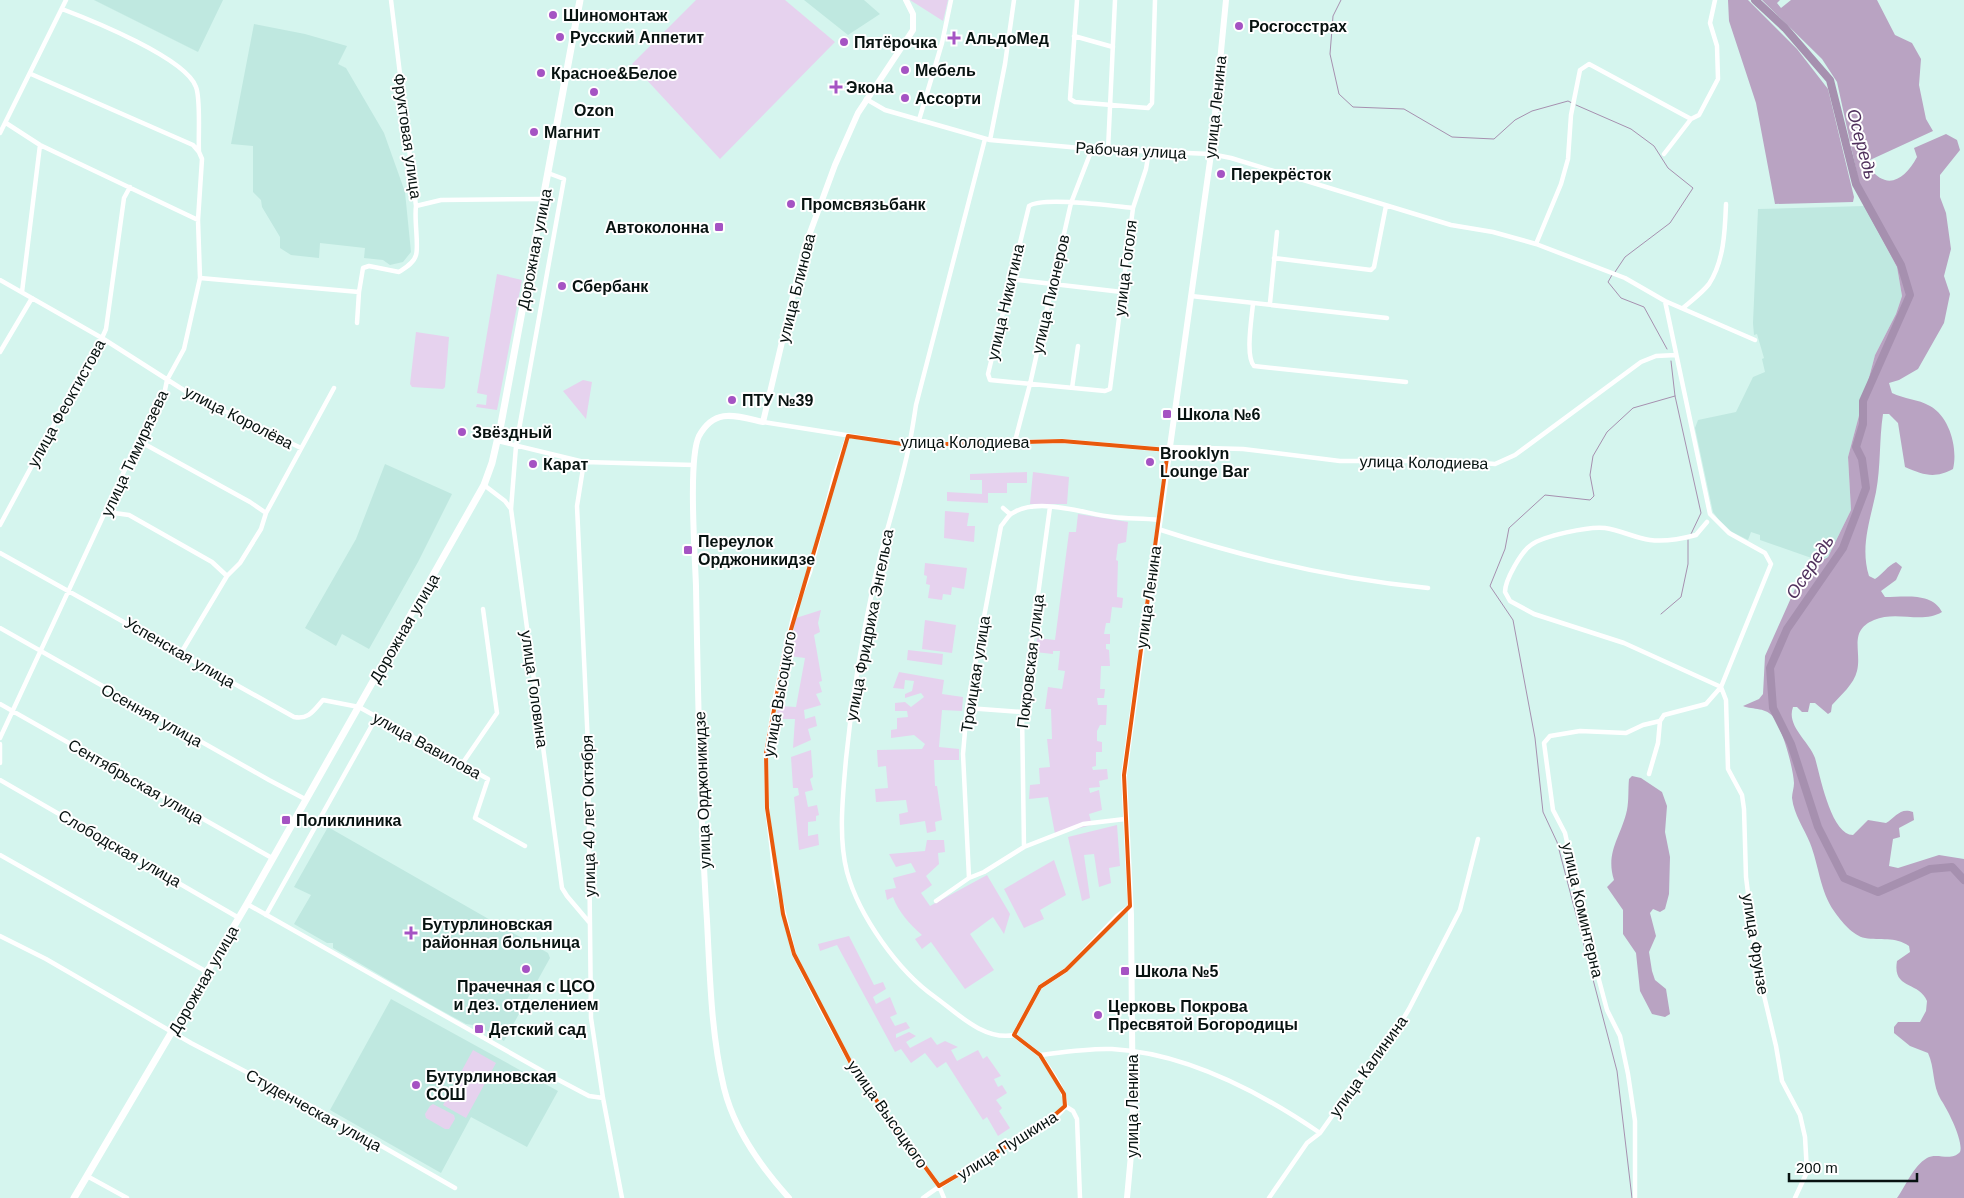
<svg xmlns="http://www.w3.org/2000/svg" width="1964" height="1198" viewBox="0 0 1964 1198" font-family="Arial,sans-serif">
  <style>
    .built { fill: #bfe8e0 }
    .green { fill: #e6d2ee }
    .forest { fill: #b9a3c2 }
    .lines { fill: none; stroke-linecap: round; stroke-linejoin: round }
    .stream { stroke: #a690af; stroke-width: 1 }
    .river { stroke: #a690af; stroke-width: 8 }
    .street { stroke: #fff; stroke-width: 4.5 }
    .secondary { stroke: #fff; stroke-width: 6 }
    .primary { stroke: #fff; stroke-width: 7 }
    .marked { fill: none; stroke: #e8590c; stroke-width: 4; stroke-linejoin: round }
    .poi-dot { fill: #a553c3; stroke: #fff; stroke-width: 2 }
    .labels { text-anchor: middle; stroke-width: 4; stroke-linejoin: round; paint-order: stroke }
    .poi-label { font-size: 16px; font-weight: bold; fill: #071210; stroke: #fff; text-anchor: start }
    .street-label { font-size: 16px; fill: #071210; stroke: #fff }
    .water-label { font-size: 18px; font-style: italic; fill: #50315d; stroke: #fff }
  </style>
  <rect width="100%" height="100%" fill="#d5f5ee"/>
  <!-- built -->
  <path class="built" d="M94,0H223L198,52Z
    M804,0H864L880,14L848,35Z
    M254,24L305,34L347,46L338,64L346,68L384,133L405,192L411,252L403,262L390,265L383,260L364,258L365,248L320,243L319,258L291,255L280,248V237L262,207L261,200L253,192V146L231,144Z
    M1864,206L1897,267L1902,296L1896,314L1875,355L1848,457L1851,510L1828,557L1820,561L1760,540V535L1751,532L1748,540L1732,532L1719,520L1713,512L1695,428L1698,420L1736,412L1753,377L1765,372L1762,359L1764,358L1757,334L1754,335L1753,323L1758,209Z
    M385,464L452,494L418,562L369,649L342,634L336,646L305,628L356,539Z
    M328,827L548,953L550,958L504,1041L479,1026L466,1024L435,1007L333,948V943H327L294,924L311,895L294,887Z
    M391,999L558,1091L527,1147L471,1117L441,1173L330,1110Z"/>
  <!-- green -->
  <path class="green" d="M696,0H785L835,42L720,159L632,64Z
    M910,0H948L943,21Z
    M497,274L522,280L497,410L476,407L477,404L486,405L487,395L477,393Z
    M416,332L449,337L445,387L443,389L412,387L410,384Z
    M583,380L592,382L586,419L563,391Z
    M1027,472V483H1007V493H988V503L947,501V492L982,494V480H970V474Z
    M1033,472L1069,477L1067,504H1030Z
    M945,511L969,513L967,526H975L974,542L944,538Z
    M1078,514L1128,522L1126,542L1118,544L1116,560L1118,561L1117,597L1123,598L1122,608L1112,607L1110,623H1106L1104,634H1110V644H1106V649L1109,650L1110,666H1101L1100,689H1105L1104,698H1097L1098,705H1107L1106,725H1100L1097,731V741L1102,742V752H1096V766L1092,767L1093,770L1107,769L1108,779L1099,781L1100,787L1089,788L1090,793L1099,790L1102,810L1089,814L1092,825L1055,834L1048,797L1029,799L1030,785L1040,784L1039,768L1050,767L1047,739H1052L1051,709H1045L1048,687L1062,689L1065,671L1058,670L1060,651H1053V654L1035,652L1037,638L1055,640L1069,532H1076Z
    M925,563L967,568L964,589L952,587L951,595L943,594L942,600L928,598L930,585L926,584L927,576L924,575Z
    M821,610L818,623L820,632L814,635L822,681L819,682L822,692L816,694L821,705L804,710L805,719L815,716L817,726L808,729L811,740L793,748L795,719H776L778,706L796,707L805,658L789,656L796,618Z
    M925,620L956,625L952,653L922,649Z
    M908,650L943,654L942,665L907,660Z
    M899,672L944,680L942,694L963,697L962,711L942,710L939,747L959,749V760H934L935,786H937L942,820L935,822L936,831L927,833L925,821L900,825L899,814L908,812L906,800L876,802L875,789L888,788L886,766L878,767L877,750L922,749L925,744L914,735L891,738V730L897,729V718L908,717L907,711H895V703L905,702L911,707L924,697L921,693L905,698V694L912,691L914,681L905,680L904,689L893,688Z
    M811,750L813,777L810,779L813,790L805,792L808,807L817,805L819,815L816,816V821L808,822V836L818,834L819,845L799,850L794,797L799,795L798,788H793L791,757Z
    M1117,825L1120,866L1109,868L1111,883L1099,887L1094,854L1084,855L1090,898L1082,901L1068,837Z
    M927,840H944L945,852L938,853L939,864L926,876L932,885L921,893L930,906L987,875L1010,914L1004,934L993,917L970,934L994,970L965,989L931,942L922,949L915,939L922,935C910,925 898,911 893,897L887,900L885,890L896,888L893,878L916,872L911,863L896,867L889,854L925,851Z
    M1054,860L1066,895L1040,910L1044,919L1024,928L1004,889Z
    M849,936L874,985L883,982L886,989L873,997L876,1004L890,997L897,1014L890,1017L895,1026L906,1022L910,1028L896,1034V1038L909,1032L916,1036L906,1042L910,1048L931,1037L937,1045L945,1041L958,1047L951,1050L957,1061L978,1050L983,1059L987,1056L1001,1076L994,1079L998,1087L1002,1085L1007,1093L996,1100L1002,1108L999,1111L1010,1128L998,1136L987,1117L983,1120L946,1062L937,1068L925,1053L911,1063L901,1049L895,1052L837,945L820,951L818,944Z
    M473,1050L496,1063L466,1118L443,1105Z
    M433,1104L454,1115L455,1119L449,1129H445L426,1118L425,1114L430,1106Z"/>
  <!-- forest -->
  <path class="forest" d="M1728,0H1748L1797,49L1828,89L1854,197L1853,202L1775,204L1756,103L1729,21Z
    M1762,0H1780L1777,3L1781,8L1791,0H1877L1895,35L1912,43L1921,59L1919,85L1926,119L1933,131L1870,160L1869,167C1887,192 1905,179 1917,157L1914,148L1946,134L1957,140L1960,150L1940,175V197L1946,213L1951,249L1944,276L1950,294L1944,323L1918,369L1899,380L1889,383L1892,393C1904,399 1918,399 1930,406C1950,417 1958,449 1953,469C1934,479 1924,475 1905,467L1898,423L1889,414H1883C1879,440 1881,466 1876,492C1870,521 1860,547 1869,576L1875,579C1883,574 1887,566 1896,562L1902,567L1896,580L1881,591L1885,597C1905,597 1932,592 1942,612C1922,624 1896,610 1874,620C1848,631 1862,651 1857,671C1854,684 1841,695 1832,705L1831,712L1828,714L1815,703H1810L1808,712H1802L1797,707H1793C1786,726 1809,741 1815,758C1820,775 1831,835 1853,835L1868,820L1886,823C1896,817 1900,807 1913,812L1914,820L1899,828L1900,837L1893,839L1889,866L1898,868L1939,855L1964,859V1198H1897C1906,1186 1913,1166 1927,1158C1937,1152 1951,1162 1960,1152C1964,1142 1948,1110 1941,1100C1932,1085 1935,1068 1928,1053L1910,1046L1894,1033V1027L1898,1022H1920L1926,1011L1927,1001C1919,981 1892,990 1897,961L1910,952L1909,946C1895,936 1880,941 1865,938C1853,936 1841,921 1834,911C1820,891 1819,866 1810,843C1804,828 1794,815 1792,798C1792,793 1794,788 1794,783C1793,767 1783,731 1774,718C1767,707 1753,710 1743,706L1759,699L1763,694L1765,656L1799,580L1808,569L1828,557L1851,510L1848,457L1875,355L1896,314L1902,296L1897,267L1864,206L1837,82L1822,59Z
    M1632,776L1641,778L1662,792L1667,806L1665,832L1670,857L1669,894L1665,909L1660,912L1653,909L1650,913L1656,936L1649,952L1652,971L1655,980L1666,989L1670,1014L1665,1017L1652,1014L1640,991L1636,953L1623,934V910L1607,887L1614,880C1605,852 1621,837 1627,810C1629,800 1628,789 1629,779Z"/>
  <g class="lines">
    <!-- stream -->
    <path class="stream" d="M1341,0L1333,16L1330,54L1339,94L1353,107L1404,109L1452,137L1494,139L1515,120L1532,111L1568,101L1572,103
      M1576,105L1631,129L1654,146L1668,168L1693,188L1670,223L1625,257L1615,272
      M1612,275L1608,282L1621,298L1644,307L1667,349
      M1671,361L1675,396L1701,513L1691,534
      M1661,614L1681,597L1688,564V540
      M1632,1198L1617,1071L1557,842L1543,812L1535,738L1513,620L1490,586L1505,549L1509,528L1545,495L1590,500L1594,496L1590,475L1593,456L1607,432L1633,408L1675,396"/>
    <!-- river -->
    <path class="river" d="M1755,0L1785,28L1830,80L1856,184L1901,265L1910,295L1863,401V424L1856,447L1862,459L1866,488L1843,548L1787,629L1770,668L1773,708L1791,744L1818,827L1844,878L1878,892L1930,869L1952,867L1964,880"/>
    <!-- street -->
    <path class="street" d="M1077,0L1070,99L1075,102L1148,108L1152,103L1155,0
      M1074,36L1113,47
      M31,74L193,145L199,152
      M866,99L885,110L990,140L1092,149L1211,154L1231,158L1451,225L1493,232L1536,244L1625,278L1665,301L1710,514L1729,533L1765,553L1771,564L1721,687L1706,704L1664,715L1660,721L1658,743L1649,774
      M919,120L942,43L951,0
      M6,123L40,145L198,220
      M0,133L66,0
      M985,139L916,405C914,418 912,432 909,446C900,490 885,533 875,577C862,637 852,698 846,759C843,795 838,837 847,872C859,916 898,971 935,997C957,1013 984,1041 1014,1035L1040,1055C1064,1052 1088,1048 1112,1049C1187,1053 1260,1092 1320,1133
      M990,140L1005,64L1014,0
      M1108,150L1115,0
      M1664,154L1691,119
      M548,173L564,179L516,446L511,509L562,888L567,896L589,922
      M416,206L441,200L544,199
      M1133,208C1113,206 1042,196 1029,206L988,374L990,380L1105,391L1110,389L1133,208L1146,169L1149,151
      M1536,244L1561,184L1568,159L1571,115L1580,70L1589,64L1691,119L1699,115L1718,79L1717,46L1710,23L1715,0
      M1274,258L1371,270L1374,267L1386,206
      M200,278L359,292L363,268L369,266L399,272C405,268 414,263 416,255C419,246 414,220 416,206L391,0
      M1010,279L1122,292
      M0,280L102,338L193,396L301,448
      M22,292L40,145
      M1191,296L1387,318
      M1665,301L1755,340
      M1253,303C1252,317 1245,356 1254,366L1406,382
      M1270,303L1277,232
      M1683,308C1691,301 1702,293 1709,284C1724,261 1725,231 1726,204
      M357,323L359,292
      M0,352L32,298
      M1072,388L1078,346
      M763,422L909,445L1062,441L1168,450
      M848,436L834,477L810,572L794,613L776,692L766,753L767,808L775,877L794,954L820,1006L855,1071L939,1186L944,1198
      M139,441L250,502L266,513
      M498,441L584,462L694,465
      M1015,441L1030,384L1071,203L1092,149
      M1169,447L1243,449L1340,461H1421L1454,466L1470,462L1495,464L1515,455L1641,362L1656,356L1676,355
      M584,462L577,506L588,746L591,1018L603,1098L622,1198
      M484,485L505,501L511,509
      M1003,508L1010,514
      M107,512L129,515L212,562L227,576
      M1707,522L1696,535C1681,539 1665,542 1650,540C1635,538 1620,530 1605,528C1589,526 1543,536 1531,545C1521,552 1505,580 1505,592L1510,601L1534,614L1624,643L1721,687
      M0,525L93,352L102,338L106,329L124,198L130,187
      M1158,529C1246,558 1336,579 1428,588
      M0,553L294,717C309,720 314,710 323,700L359,707L488,779L475,818L525,846
      M0,628L269,780L305,799
      M181,653L227,576L240,563L261,529L266,513L334,388
      M1721,687L1726,700L1728,769L1742,795L1744,809L1746,877L1757,966L1776,1046L1782,1081L1800,1115L1805,1137L1807,1172L1795,1198
      M0,704L272,858
      M967,708L1022,712
      M0,738L127,465L165,390L167,380L184,349L200,278L198,220L202,159L199,152C198,136 201,100 196,87C186,58 91,20 62,9
      M0,744V763
      M462,764L497,713L483,609
      M0,780L239,918
      M1125,819L1083,824L1024,847L984,872L969,878L963,754L967,708L1001,526C1004,523 1007,517 1011,514C1037,496 1085,514 1113,517C1128,519 1143,518 1159,520
      M1024,847L1022,712L1050,507
      M0,855L207,972
      M936,901L969,878
      M247,904L553,1077L589,1096L603,1098
      M266,915L376,718
      M0,936L46,959L191,1043L315,1108L455,1188
      M1014,1035L1040,987L1066,970L1117,916L1130,906
      M1065,1106L1073,1111L1077,1119L1080,1198
      M87,1176L127,1198
      M923,1198C942,1184 962,1172 982,1160C997,1150 1061,1121 1065,1106C1068,1093 1047,1066 1040,1055
      M1269,1198L1307,1143L1320,1133L1352,1088L1391,1039L1409,1009L1460,910L1478,839
      M1635,1198V1121L1628,1074L1620,1036L1607,1010L1591,950L1565,833L1553,810L1544,743L1550,736L1580,731L1626,733L1643,725L1660,721"/>
    <!-- secondary -->
    <path class="secondary" d="M789,1198C761,1167 734,1129 724,1088C711,1034 710,977 707,921C700,810 698,698 696,586C695,556 688,458 699,436C715,407 736,416 763,422L804,249L835,165L858,113L913,30V14L906,0
      M1127,1198L1133,1133L1131,915L1124,775L1211,154L1226,0"/>
    <!-- primary -->
    <path class="primary" d="M74,1198L247,904L484,485L492,463L501,424L580,0"/>
  </g>
  <!-- marked area -->
  <path class="marked" d="M848,436L909,445L1062,441L1168,450L1124,775L1130,906L1066,970L1040,987L1014,1035L1040,1055L1064,1094L1065,1106L1043,1125L939,1186L855,1071L794,954L783,914L767,808L766,753L785,650Z"/>
  <!-- markers -->
  <g class="poi-dot">
    <circle cx="553" cy="15" r="5"/>
    <circle cx="1239" cy="26" r="5"/>
    <circle cx="560" cy="37" r="5"/>
    <path d="M951.5 30.5h5v5h5v5h-5v5h-5v-5h-5v-5h5z"/>
    <circle cx="844" cy="42" r="5"/>
    <circle cx="905" cy="70" r="5"/>
    <circle cx="541" cy="73" r="5"/>
    <path d="M833.5 79.5h5v5h5v5h-5v5h-5v-5h-5v-5h5z"/>
    <circle cx="594" cy="92" r="5"/>
    <circle cx="905" cy="98" r="5"/>
    <circle cx="534" cy="132" r="5"/>
    <circle cx="1221" cy="174" r="5"/>
    <circle cx="791" cy="204" r="5"/>
    <rect x="714" y="222" width="10" height="10" rx="2.5"/>
    <circle cx="562" cy="286" r="5"/>
    <circle cx="732" cy="400" r="5"/>
    <rect x="1162" y="409" width="10" height="10" rx="2.5"/>
    <circle cx="462" cy="432" r="5"/>
    <circle cx="1150" cy="462" r="5"/>
    <circle cx="533" cy="464" r="5"/>
    <rect x="683" y="545" width="10" height="10" rx="2.5"/>
    <rect x="281" y="815" width="10" height="10" rx="2.5"/>
    <path d="M408.5 925.5h5v5h5v5h-5v5h-5v-5h-5v-5h5z"/>
    <circle cx="526" cy="969" r="5"/>
    <rect x="1120" y="966" width="10" height="10" rx="2.5"/>
    <circle cx="1098" cy="1015" r="5"/>
    <rect x="474" y="1024" width="10" height="10" rx="2.5"/>
    <circle cx="416" cy="1085" r="5"/>
  </g>
  <g class="labels">
    <!-- poi labels -->
    <g class="poi-label">
      <text x="563" y="21">Шиномонтаж</text>
      <text x="1249" y="32">Росгосстрах</text>
      <text x="570" y="43">Русский Аппетит</text>
      <text x="965" y="44">АльдоМед</text>
      <text x="854" y="48">Пятёрочка</text>
      <text x="915" y="76">Мебель</text>
      <text x="551" y="79">Красное&amp;Белое</text>
      <text x="846" y="93">Экона</text>
      <text x="915" y="104">Ассорти</text>
      <text x="594" y="116" text-anchor="middle">Ozon</text>
      <text x="544" y="138">Магнит</text>
      <text x="1231" y="180">Перекрёсток</text>
      <text x="801" y="210">Промсвязьбанк</text>
      <text x="709" y="233" text-anchor="end">Автоколонна</text>
      <text x="572" y="292">Сбербанк</text>
      <text x="742" y="406">ПТУ №39</text>
      <text x="1177" y="420">Школа №6</text>
      <text x="472" y="438">Звёздный</text>
      <text x="1160" y="459">Brooklyn<tspan x="1160" dy="18">Lounge Bar</tspan></text>
      <text x="543" y="470">Карат</text>
      <text x="698" y="547">Переулок<tspan x="698" dy="18">Орджоникидзе</tspan></text>
      <text x="296" y="826">Поликлиника</text>
      <text x="422" y="930">Бутурлиновская<tspan x="422" dy="18">районная больница</tspan></text>
      <text x="1135" y="977">Школа №5</text>
      <text x="526" y="992" text-anchor="middle">Прачечная с ЦСО<tspan x="526" dy="18">и дез. отделением</tspan></text>
      <text x="1108" y="1012">Церковь Покрова<tspan x="1108" dy="18">Пресвятой Богородицы</tspan></text>
      <text x="489" y="1035">Детский сад</text>
      <text x="426" y="1082">Бутурлиновская<tspan x="426" dy="18">СОШ</tspan></text>
    </g>
    <!-- street labels -->
    <g class="street-label">
      <text transform="translate(1215 107) rotate(-84)" y="6">улица Ленина</text>
      <text transform="translate(408 136) rotate(82)" y="6">Фруктовая улица</text>
      <text transform="translate(1131 150) rotate(3)" y="6">Рабочая улица</text>
      <text transform="translate(534 249) rotate(-79)" y="6">Дорожная улица</text>
      <text transform="translate(1125 268) rotate(-83)" y="6">улица Гоголя</text>
      <text transform="translate(796 288) rotate(-76)" y="6">улица Блинова</text>
      <text transform="translate(1050 294) rotate(-77)" y="6">улица Пионеров</text>
      <text transform="translate(1005 302) rotate(-77)" y="6">улица Никитина</text>
      <text transform="translate(66 403) rotate(-61)" y="6">улица Феоктистова</text>
      <text transform="translate(239 417) rotate(27)" y="6">улица Королёва</text>
      <text x="965" y="448">улица Колодиева</text>
      <text transform="translate(134 453) rotate(-65)" y="6">улица Тимирязева</text>
      <text transform="translate(1424 462) rotate(1)" y="6">улица Колодиева</text>
      <text transform="translate(1148 597) rotate(-82)" y="6">улица Ленина</text>
      <text transform="translate(869 625) rotate(-79)" y="6">улица Фридриха Энгельса</text>
      <text transform="translate(404 628) rotate(-60)" y="6">Дорожная улица</text>
      <text transform="translate(180 652) rotate(30)" y="6">Успенская улица</text>
      <text transform="translate(1030 661) rotate(-83)" y="6">Покровская улица</text>
      <text transform="translate(975 674) rotate(-81)" y="6">Троицкая улица</text>
      <text transform="translate(535 689) rotate(82)" y="6">улица Головина</text>
      <text transform="translate(779 694) rotate(-80)" y="6">улица Высоцкого</text>
      <text transform="translate(152 715) rotate(29)" y="6">Осенняя улица</text>
      <text transform="translate(427 745) rotate(29)" y="6">улица Вавилова</text>
      <text transform="translate(136 781) rotate(30)" y="6">Сентябрьская улица</text>
      <text transform="translate(702 790) rotate(-92)" y="6">улица Орджоникидзе</text>
      <text transform="translate(588 816) rotate(-91)" y="6">улица 40 лет Октября</text>
      <text transform="translate(120 848) rotate(30)" y="6">Слободская улица</text>
      <text transform="translate(1583 910) rotate(77)" y="6">улица Коминтерна</text>
      <text transform="translate(1756 944) rotate(81)" y="6">улица Фрунзе</text>
      <text transform="translate(203 980) rotate(-60)" y="6">Дорожная улица</text>
      <text transform="translate(1368 1066) rotate(-54)" y="6">улица Калинина</text>
      <text transform="translate(1132 1106) rotate(-90)" y="6">улица Ленина</text>
      <text transform="translate(314 1110) rotate(29)" y="6">Студенческая улица</text>
      <text transform="translate(888 1114) rotate(55)" y="6">улица Высоцкого</text>
      <text transform="translate(1007 1145) rotate(-32)" y="6">улица Пушкина</text>
    </g>
    <!-- water labels -->
    <g class="water-label">
      <text transform="translate(1862 144) rotate(75)" y="6">Осередь</text>
      <text transform="translate(1810 567) rotate(-57)" y="6">Осередь</text>
    </g>
  </g>
  <!-- scale -->
  <path d="M1789 1173v8h128v-8" fill="none" stroke="#071210" stroke-width="2.5"/>
  <text x="1796" y="1173" font-size="15" fill="#071210" stroke="#ffffff" stroke-width="4" paint-order="stroke">200 m</text>
</svg>
